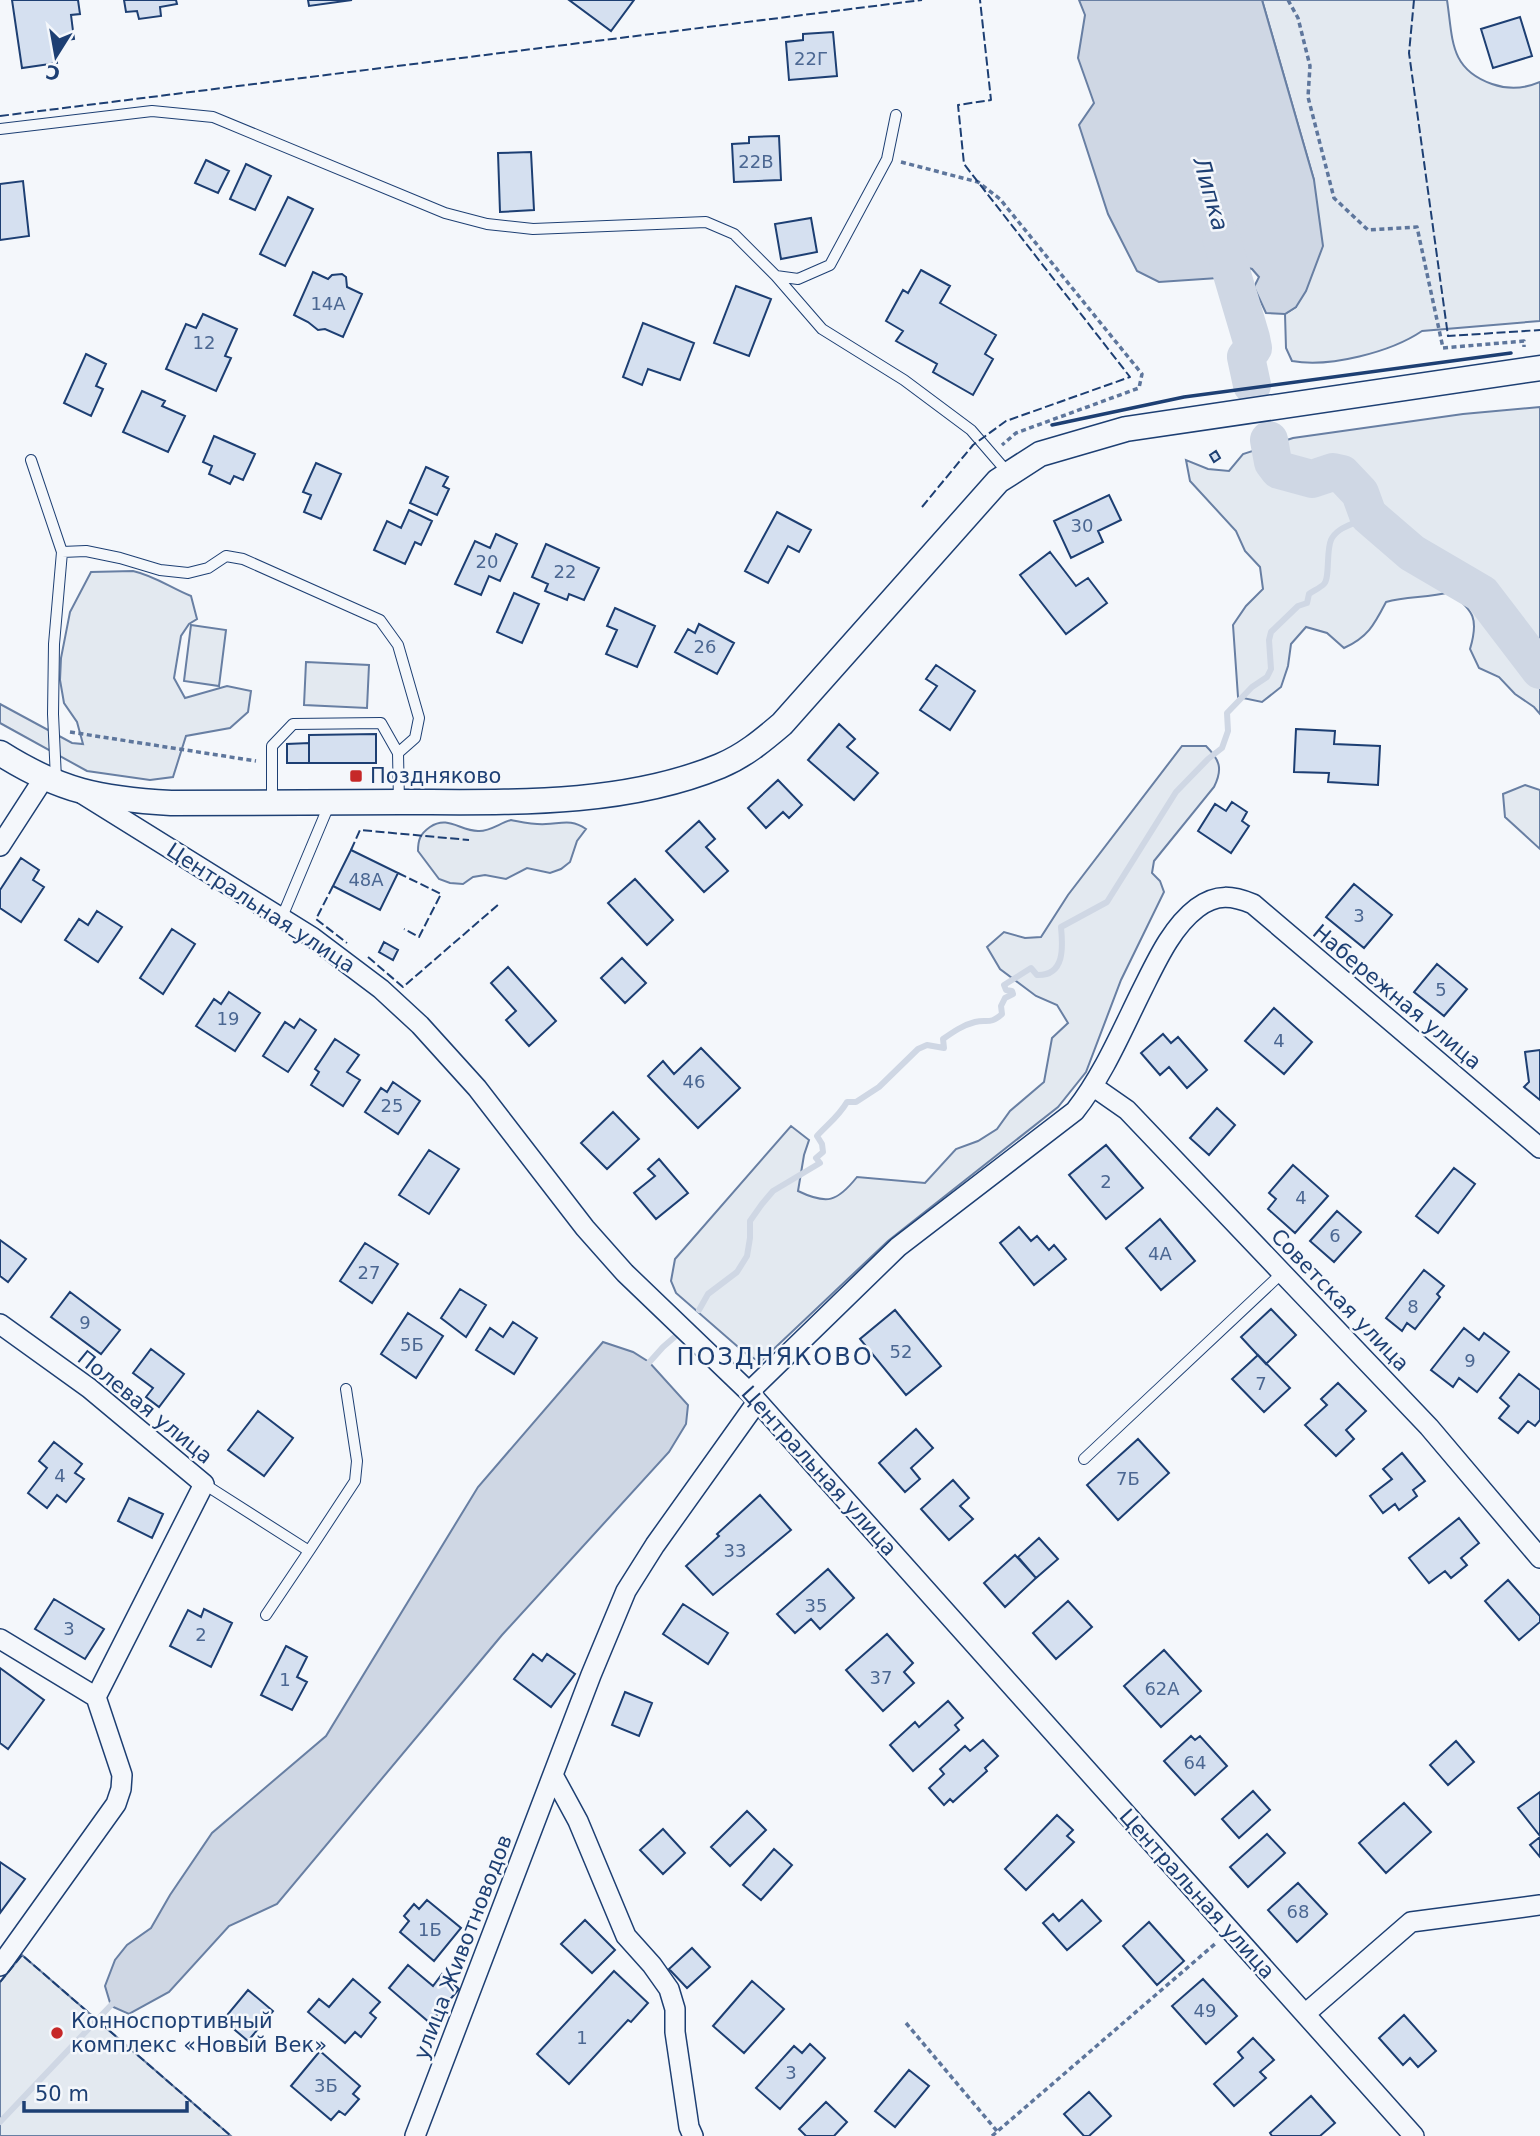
<svg xmlns="http://www.w3.org/2000/svg" width="1540" height="2136" viewBox="0 0 1540 2136" font-family="'DejaVu Sans',sans-serif">
  <style>
    .green { fill: #e3e9f0; stroke: #687fa3; stroke-width: 2 }
    .water { fill: #cfd7e4; stroke: #687fa3; stroke-width: 2 }
    .lines { fill: none; stroke-linecap: round; stroke-linejoin: round }
    .stream { stroke: #cfd7e4; stroke-width: 6 }
    .river { stroke: #cfd7e4; stroke-width: 38 }
    .building { fill: #d5e0f0; stroke: #1d3f73; stroke-width: 2 }
    .service-casing { stroke: #1d3f73; stroke-width: 12 }
    .minor-casing { stroke: #1d3f73; stroke-width: 22 }
    .tertiary-casing { stroke: #1d3f73; stroke-width: 27 }
    .path { stroke: #5e769c; stroke-width: 3.5; stroke-dasharray: 5 3.5; stroke-linecap: butt }
    .service { stroke: #f4f7fb; stroke-width: 10 }
    .minor { stroke: #f4f7fb; stroke-width: 19 }
    .tertiary { stroke: #f4f7fb; stroke-width: 24 }
    .fence { stroke: #1d3f73; stroke-width: 2; stroke-dasharray: 9 3.5; stroke-linecap: butt }
    .wall { stroke: #1d3f73; stroke-width: 3.5 }
    .poi-dot { fill: #c62828; stroke: #f4f7fb; stroke-width: 2.5 }
    .labels { text-anchor: middle; stroke-width: 5; stroke-linejoin: round; paint-order: stroke }
    .number-label { font-size: 18px; fill: #4b6792 }
    .poi-label { font-size: 21px; fill: #1d3f73; stroke: #f4f7fb; text-anchor: start }
    .street-label { font-size: 21px; fill: #1d3f73; stroke: #f4f7fb }
    .water-label { font-size: 23px; font-style: italic; fill: #1d3f73; stroke: #f4f7fb }
    .quarter-label { font-size: 24px; letter-spacing: 2px; fill: #1d3f73; stroke: #f4f7fb }
  </style>
  <rect width="100%" height="100%" fill="#f4f7fb"/>
  <!-- green -->
  <path class="green" d="M1262,0H1447C1453,39 1449,69 1492,84C1509,90 1524,89 1540,82V321L1422,331C1391,352 1329,368 1292,361L1286,348L1285,314L1296,307L1314,180Z
    M1540,407V714L1534,707L1515,694L1499,677L1479,668L1470,649C1479,619 1474,611 1450,592C1428,598 1407,596 1386,602C1374,625 1368,637 1344,648L1327,633L1306,627L1291,644L1288,666L1281,687L1262,702L1238,697L1233,625L1246,606L1263,589L1260,567L1245,551L1236,531L1190,481L1186,460L1208,469L1229,471L1243,454L1293,438L1463,414Z
    M133,571C155,576 171,588 191,596L197,619L189,624L181,636L174,678L185,698L227,686L251,691L248,712L230,728L186,736L173,777L150,780L87,771L0,723V704L72,743L83,744L77,722L64,703L60,680L61,658L70,612L91,572Z
    M191,625L226,630L219,686L184,681Z
    M306,662L369,665L367,708L304,705Z
    M1182,746H1206C1220,760 1223,769 1214,787L1154,861L1152,873L1160,881L1164,892L1121,980L1086,1072L1058,1107L888,1241L760,1362L745,1353L676,1293L671,1281L675,1259L791,1126L809,1140L804,1155L798,1191C827,1205 837,1202 857,1177L925,1183L956,1149L978,1141L997,1129L1010,1111L1044,1082L1052,1038L1068,1023L1057,1005L1036,996L1000,969L987,947L1004,932L1025,938L1041,937L1068,895Z
    M1525,785L1540,790V849L1505,817L1503,794Z
    M511,820C522,822 535,825 546,824C563,823 572,819 586,829L577,841L570,862L561,869L550,873L527,868L506,879L485,875L473,877L463,884L450,883L439,879L418,851C418,840 420,834 430,827C448,815 460,831 478,831C489,832 500,823 511,820Z
    M22,1955L231,2136H0V1982Z"/>
  <!-- water -->
  <path class="water" d="M1079,0H1262L1314,180L1323,246L1306,291L1296,307L1285,314L1266,313L1254,287L1259,277L1252,269L1241,266L1240,283L1235,287L1225,284L1218,278L1159,282L1137,271L1108,214L1079,125L1094,103L1078,58L1085,15Z
    M603,1342L633,1352L649,1362L688,1405L686,1424L669,1452L502,1635L277,1904L229,1926L169,1992L129,2014L111,2006L105,1986L115,1960L127,1945L151,1928L170,1895L212,1833L326,1736L478,1487Z"/>
  <g class="lines">
    <!-- stream -->
    <path class="stream" d="M699,1310L708,1294L737,1272L747,1256L750,1238V1221L762,1204L773,1191L820,1163L816,1158L823,1152L822,1144L817,1136C828,1124 839,1116 847,1102H856L879,1087L918,1049L927,1045L944,1048L943,1039C953,1032 963,1025 975,1022C987,1019 990,1025 1002,1014L1001,1006L1005,998L1013,994L1012,991L1006,990L1004,985L1031,968L1037,975C1065,976 1063,947 1061,927L1107,902L1176,792L1208,759L1222,748L1228,731L1227,713L1252,687L1267,677L1271,669L1269,640L1271,632L1298,606L1307,603L1309,594C1313,591 1320,588 1324,584C1330,578 1326,551 1331,540C1338,525 1357,525 1368,515
      M646,1366L663,1347L678,1334
      M0,2122L114,2002"/>
    <!-- river -->
    <path class="river" d="M1221,237L1251,338L1253,348L1246,357L1252,385
      M1269,440L1273,462L1279,470L1312,479L1333,472L1342,474L1360,493L1368,515L1412,553L1482,594L1540,670"/>
  </g>
  <!-- building -->
  <path class="building" d="M12,0H78L80,14L71,15L74,39L54,42L57,63L22,68Z
    M124,0H176L177,4L160,7L161,16L139,19L137,11L126,12Z
    M308,0H352L309,6Z
    M569,0H634L611,31Z
    M1520,17L1532,56L1493,68L1481,29Z
    M833,32L837,76L789,80L786,42L803,40V34Z
    M779,136L781,180L734,182L732,144L749,143V137Z
    M531,152L534,210L500,212L498,153Z
    M206,160L229,171L218,193L195,183Z
    M246,164L271,176L255,210L230,199Z
    M23,181L29,236L0,240V184Z
    M288,197L313,209L285,266L260,254Z
    M811,218L817,252L781,259L775,224Z
    M921,270L950,286L940,303L996,335L985,354L993,359L973,395L933,372L937,364L896,341L903,331L886,321L903,290L908,293Z
    M313,272L328,279L332,275L342,274L346,277L347,287L362,294L343,337L325,329L318,330L308,322L294,315Z
    M736,286L771,299L749,356L714,343Z
    M203,314L237,329L225,356L231,358L216,391L166,369L186,324L196,328Z
    M643,323L694,343L680,380L648,369L642,385L623,377Z
    M86,354L106,364L96,386L103,389L91,416L64,403Z
    M142,391L165,401L162,406L185,416L168,452L123,432Z
    M214,436L255,454L243,480L234,476L230,484L209,474L212,466L203,462Z
    M1216,451L1220,458L1214,462L1210,455Z
    M316,463L341,474L321,519L304,512L311,495L303,492Z
    M426,467L448,477L443,486L449,489L437,515L410,503Z
    M1109,495L1121,520L1098,531L1103,542L1071,558L1054,521Z
    M409,510L432,521L421,545L415,542L405,564L374,550L387,521L401,528Z
    M777,512L811,530L799,552L788,546L768,583L745,571Z
    M496,534L517,544L500,581L489,576L481,595L455,584L475,541L490,548Z
    M546,544L599,568L584,600L569,594L567,600L545,591L548,584L532,577Z
    M1050,552L1076,586L1088,578L1107,603L1066,634L1020,575Z
    M514,593L539,604L522,643L497,632Z
    M615,608L655,626L637,667L606,654L617,630L607,626Z
    M699,624L734,643L717,674L675,652L688,629L695,633Z
    M936,665L975,691L950,730L920,710L937,686L926,679Z
    M839,724L855,739L847,747L878,773L854,800L808,760Z
    M1296,729L1335,731L1334,744L1380,746L1378,785L1328,782L1329,773L1294,772Z
    M376,734V763H309V735Z
    M309,743V763H287V744Z
    M778,780L802,805L789,818L783,812L766,828L748,808Z
    M1232,802L1247,812L1242,821L1249,826L1231,853L1198,831L1215,804L1226,811Z
    M699,821L715,839L706,847L728,871L704,892L666,851Z
    M351,850L398,873L380,910L333,886Z
    M21,858L39,870L33,880L44,887L21,922L0,908V890Z
    M635,879L673,920L647,945L608,903Z
    M1354,884L1392,915L1364,948L1326,917Z
    M97,911L122,927L98,962L65,940L79,919L88,925Z
    M172,929L195,944L163,994L140,978Z
    M384,942L398,950L393,960L379,952Z
    M622,958L646,983L625,1003L601,978Z
    M1437,964L1467,989L1444,1016L1414,992Z
    M508,967L556,1021L529,1046L506,1020L516,1011L491,983Z
    M229,992L260,1013L235,1051L196,1026L214,999L221,1004Z
    M1274,1008L1312,1042L1284,1074L1245,1041Z
    M300,1019L316,1030L288,1072L263,1056L285,1022L294,1028Z
    M1163,1034L1171,1043L1178,1037L1207,1070L1187,1088L1169,1067L1160,1075L1141,1053Z
    M335,1039L359,1055L347,1072L360,1080L343,1106L311,1085L319,1072L315,1069Z
    M701,1048L740,1088L698,1128L648,1076L663,1061L674,1074Z
    M1540,1050V1100L1524,1087L1529,1082L1525,1052Z
    M393,1082L420,1101L398,1134L365,1112L381,1088L387,1092Z
    M1217,1108L1235,1125L1209,1155L1190,1138Z
    M613,1112L639,1139L607,1169L581,1143Z
    M1106,1145L1143,1188L1106,1219L1069,1175Z
    M429,1150L459,1169L429,1214L399,1195Z
    M659,1159L688,1193L656,1219L634,1193L655,1176L648,1169Z
    M1293,1165L1328,1196L1295,1233L1268,1209L1276,1199L1269,1193Z
    M1454,1168L1475,1184L1438,1233L1416,1216Z
    M1337,1211L1361,1232L1334,1262L1310,1241Z
    M1160,1219L1195,1261L1161,1290L1126,1248Z
    M1019,1227L1031,1241L1037,1236L1049,1250L1054,1245L1066,1259L1034,1285L1000,1243Z
    M0,1240L26,1259L8,1282L0,1276Z
    M365,1243L398,1264L372,1303L340,1281Z
    M1424,1270L1444,1286L1437,1294L1440,1297L1415,1329L1407,1323L1402,1331L1386,1318Z
    M460,1289L486,1305L466,1337L441,1318Z
    M70,1292L120,1330L101,1354L51,1317Z
    M1271,1309L1296,1335L1266,1364L1241,1337Z
    M895,1310L941,1366L906,1395L860,1339Z
    M408,1313L443,1336L416,1378L381,1354Z
    M513,1322L537,1338L514,1374L476,1350L490,1328L503,1337Z
    M1464,1328L1479,1340L1484,1333L1509,1352L1477,1392L1459,1378L1453,1387L1431,1370Z
    M151,1349L184,1374L159,1407L146,1397L153,1388L133,1373Z
    M1258,1355L1290,1388L1264,1412L1232,1379Z
    M1519,1374L1540,1390V1420L1535,1426L1528,1421L1518,1433L1499,1418L1509,1406L1500,1398Z
    M1338,1383L1366,1411L1346,1430L1354,1439L1336,1456L1305,1425L1327,1405L1321,1399Z
    M258,1411L293,1438L264,1476L228,1450Z
    M916,1429L933,1448L911,1468L920,1479L905,1492L879,1463Z
    M1138,1439L1169,1473L1118,1520L1087,1485Z
    M54,1442L82,1464L75,1473L84,1479L66,1502L57,1495L47,1508L28,1493L47,1468L39,1461Z
    M1402,1453L1425,1481L1413,1490L1417,1496L1399,1510L1395,1504L1383,1513L1370,1496L1392,1479L1383,1469Z
    M953,1480L969,1498L960,1506L973,1519L949,1540L921,1509Z
    M760,1495L791,1530L713,1595L686,1566L719,1536L717,1534Z
    M129,1498L163,1514L152,1538L118,1521Z
    M1459,1518L1479,1543L1461,1558L1467,1565L1451,1578L1445,1571L1429,1583L1409,1558Z
    M1039,1538L1058,1559L1036,1578L1018,1557Z
    M1015,1555L1036,1578L1005,1607L984,1583Z
    M828,1569L854,1598L820,1629L811,1619L795,1633L777,1614Z
    M1508,1580L1540,1616V1622L1519,1640L1485,1601Z
    M54,1599L104,1629L85,1659L35,1629Z
    M1068,1601L1092,1627L1056,1659L1033,1633Z
    M683,1604L728,1633L708,1664L663,1634Z
    M204,1609L232,1623L211,1667L170,1646L188,1610L201,1617Z
    M887,1634L913,1663L904,1672L914,1683L883,1711L846,1670Z
    M286,1646L307,1657L297,1677L307,1682L292,1710L261,1695Z
    M1164,1650L1201,1691L1161,1727L1124,1686Z
    M533,1654L542,1661L547,1654L575,1674L551,1707L514,1679Z
    M0,1668L44,1700L8,1749L0,1743Z
    M625,1692L652,1703L639,1736L612,1725Z
    M948,1701L963,1718L955,1725L959,1730L913,1771L890,1745L915,1722L919,1727Z
    M1191,1736L1195,1740L1200,1736L1227,1766L1195,1795L1164,1761Z
    M983,1740L998,1756L985,1768L987,1771L953,1802L950,1799L944,1805L929,1788L944,1774L940,1769L965,1746L970,1751Z
    M1456,1741L1474,1762L1448,1785L1430,1765Z
    M1253,1791L1270,1810L1239,1838L1222,1819Z
    M1540,1792V1836L1518,1808Z
    M1404,1803L1431,1832L1386,1873L1359,1843Z
    M747,1811L766,1830L730,1866L711,1847Z
    M1057,1815L1073,1830L1067,1836L1074,1842L1026,1890L1005,1869Z
    M663,1829L685,1853L663,1874L640,1850Z
    M1267,1834L1285,1853L1248,1887L1230,1867Z
    M1540,1837V1857L1530,1845Z
    M774,1849L792,1865L761,1900L743,1885Z
    M0,1862L25,1879L0,1913Z
    M1298,1883L1327,1914L1297,1942L1268,1910Z
    M427,1900L461,1928L434,1961L400,1932L409,1921L404,1916L414,1904L419,1909Z
    M1082,1900L1101,1921L1067,1950L1043,1923L1053,1914L1059,1921Z
    M585,1920L615,1950L592,1973L561,1944Z
    M1149,1922L1184,1961L1157,1985L1123,1946Z
    M692,1948L710,1967L687,1988L669,1969Z
    M408,1965L433,1986L442,1974L459,1989L430,2023L389,1988Z
    M614,1971L648,2003L631,2022L628,2020L569,2084L537,2054Z
    M353,1979L380,2002L370,2013L376,2018L361,2037L355,2032L345,2043L308,2012L319,1999L329,2007Z
    M1203,1979L1237,2016L1206,2044L1172,2006Z
    M752,1981L784,2009L744,2053L713,2026Z
    M248,1990L273,2011L248,2041L223,2020Z
    M1404,2015L1436,2051L1418,2067L1410,2058L1403,2065L1379,2038Z
    M1253,2038L1274,2060L1260,2072L1266,2078L1234,2106L1214,2084L1243,2058L1238,2052Z
    M810,2044L825,2058L780,2109L756,2088L794,2046L802,2053Z
    M320,2051L360,2086L353,2094L359,2099L345,2115L339,2111L331,2120L291,2086Z
    M909,2070L929,2086L895,2127L875,2111Z
    M1089,2092L1111,2116L1089,2136H1084L1064,2114Z
    M1311,2096L1335,2123L1320,2136H1272L1270,2133Z
    M826,2102L847,2122L834,2136H806L799,2129Z"/>
  <g class="lines">
    <defs>
      <path id="service" d="M0,129L152,111L213,117L445,213L487,224L533,229L706,222L734,234L776,276L822,329L904,380L971,430L1009,474
        M776,276L798,279L830,265L887,159L896,115
        M31,460L62,552L54,644L53,714L56,779
        M62,552L86,551L120,558L160,570L188,573L208,568L226,556L243,559L380,620L398,645L419,718L415,738L398,753
        M272,802V746L293,724L381,723L398,753L399,802
        M282,917L329,805
        M1084,1459L1282,1273
        M204,1484L309,1551L355,1481L357,1461L346,1389
        M266,1615L309,1551"/>
      <path id="minor" d="M84,795L312,937L381,989L420,1025L477,1088L585,1228L625,1273L749,1392L1414,2136
        M0,846L44,778
        M1094,1087L1127,1110L1429,1427L1540,1558
        M0,1324L89,1388L204,1484L96,1697
        M749,1392L898,1247L1075,1111C1104,1074 1122,1030 1143,988C1157,960 1172,927 1197,908C1217,893 1233,896 1253,904L1540,1148
        M0,1639L96,1697L122,1775L121,1789L116,1804L0,1966
        M553,1775L578,1821L626,1936L652,1965L669,1989L675,2009V2032L689,2127L693,2136
        M1305,2014L1411,1922L1540,1905
        M415,2136L591,1675L626,1591L655,1545L757,1402"/>
      <path id="tertiary" d="M0,753C60,791 100,799 171,803C247,803 323,802 400,802C505,802 621,807 720,766C744,756 762,741 782,724L998,481L1040,454L1126,429L1540,368"/>
    </defs>
    <!-- service casing -->
    <use href="#service" class="service-casing"/>
    <!-- minor casing -->
    <use href="#minor" class="minor-casing"/>
    <!-- tertiary casing -->
    <use href="#tertiary" class="tertiary-casing"/>
    <!-- path -->
    <path class="path" d="M1288,0L1298,18L1310,66L1308,97L1334,198L1368,230L1417,227L1443,348L1524,341V347
      M901,162L978,182L1000,199L1142,374L1139,388L1016,433L1002,445
      M70,732L256,761
      M906,2023L997,2131
      M992,2136L1216,1943"/>
    <!-- service -->
    <use href="#service" class="service"/>
    <!-- minor -->
    <use href="#minor" class="minor"/>
    <!-- tertiary -->
    <use href="#tertiary" class="tertiary"/>
    <!-- fence -->
    <path class="fence" d="M1414,0L1409,53L1448,336L1540,330
      M0,116L922,0
      M922,507L973,445L1006,421L1130,377L964,164L958,105L991,100L980,0
      M351,850L360,830L469,840
      M398,873L441,894L419,937L404,929
      M333,886L316,919L347,943
      M368,957L403,987L499,904
      M0,1982L22,1955L231,2136"/>
    <!-- wall -->
    <path class="wall" d="M1052,425L1184,397L1511,353"/>
  </g>
  <!-- markers -->
  <g class="poi-dot">
    <rect x="349" y="769" width="14" height="14" rx="3.5"/>
    <circle cx="57" cy="2033" r="7"/>
  </g>
  <g class="labels">
    <!-- number labels -->
    <g class="number-label">
      <text x="811" y="65">22Г</text>
      <text x="756" y="168">22В</text>
      <text x="328" y="310">14А</text>
      <text x="204" y="349">12</text>
      <text x="1082" y="532">30</text>
      <text x="487" y="568">20</text>
      <text x="565" y="578">22</text>
      <text x="705" y="653">26</text>
      <text x="366" y="886">48А</text>
      <text x="1359" y="922">3</text>
      <text x="1441" y="996">5</text>
      <text x="228" y="1025">19</text>
      <text x="1279" y="1047">4</text>
      <text x="694" y="1088">46</text>
      <text x="392" y="1112">25</text>
      <text x="1106" y="1188">2</text>
      <text x="1301" y="1204">4</text>
      <text x="1335" y="1242">6</text>
      <text x="1160" y="1260">4А</text>
      <text x="369" y="1279">27</text>
      <text x="1413" y="1313">8</text>
      <text x="85" y="1329">9</text>
      <text x="412" y="1351">5Б</text>
      <text x="901" y="1358">52</text>
      <text x="1470" y="1367">9</text>
      <text x="1261" y="1390">7</text>
      <text x="60" y="1482">4</text>
      <text x="1128" y="1485">7Б</text>
      <text x="735" y="1557">33</text>
      <text x="816" y="1612">35</text>
      <text x="69" y="1635">3</text>
      <text x="201" y="1641">2</text>
      <text x="881" y="1684">37</text>
      <text x="285" y="1686">1</text>
      <text x="1162" y="1695">62А</text>
      <text x="1195" y="1769">64</text>
      <text x="1298" y="1918">68</text>
      <text x="430" y="1936">1Б</text>
      <text x="1205" y="2017">49</text>
      <text x="582" y="2044">1</text>
      <text x="791" y="2079">3</text>
      <text x="326" y="2092">3Б</text>
    </g>
    <!-- poi labels -->
    <g class="poi-label">
      <text x="370" y="783">Поздняково</text>
      <text x="71" y="2028">Конноспортивный<tspan x="71" dy="24">комплекс «Новый Век»</tspan></text>
    </g>
    <!-- street labels -->
    <g class="street-label">
      <text transform="translate(261 908) rotate(33)" y="7">Центральная улица</text>
      <text transform="translate(1397 997) rotate(40)" y="7">Набережная улица</text>
      <text transform="translate(1340 1300) rotate(46)" y="7">Советская улица</text>
      <text transform="translate(145 1407) rotate(39)" y="7">Полевая улица</text>
      <text transform="translate(819 1471) rotate(48)" y="7">Центральная улица</text>
      <text transform="translate(1197 1894) rotate(48)" y="7">Центральная улица</text>
      <text transform="translate(463 1947) rotate(-69)" y="7">улица Животноводов</text>
    </g>
    <!-- water labels -->
    <g class="water-label">
      <text transform="translate(1211 194) rotate(74)" y="8">Липка</text>
    </g>
    <!-- quarter labels -->
    <g class="quarter-label">
      <text x="775" y="1365">ПОЗДНЯКОВО</text>
    </g>
  </g>
  <!-- north arrow -->
  <g transform="translate(56 56) rotate(191)" stroke="#f4f7fb" stroke-width="5" paint-order="stroke">
  <path d="M0-5L12 26L0 18L-12 26Z" fill="#1d3f73"/>
  <text y="-10" font-size="19" font-weight="bold" text-anchor="middle" fill="#1d3f73">С</text>
  </g>
  <!-- scale -->
  <path d="M24 2101v10h163v-10" fill="none" stroke="#1d3f73" stroke-width="3.5"/>
  <text x="35" y="2101" font-size="21" fill="#1d3f73" stroke="#f4f7fb" stroke-width="5" paint-order="stroke">50 m</text>
</svg>
